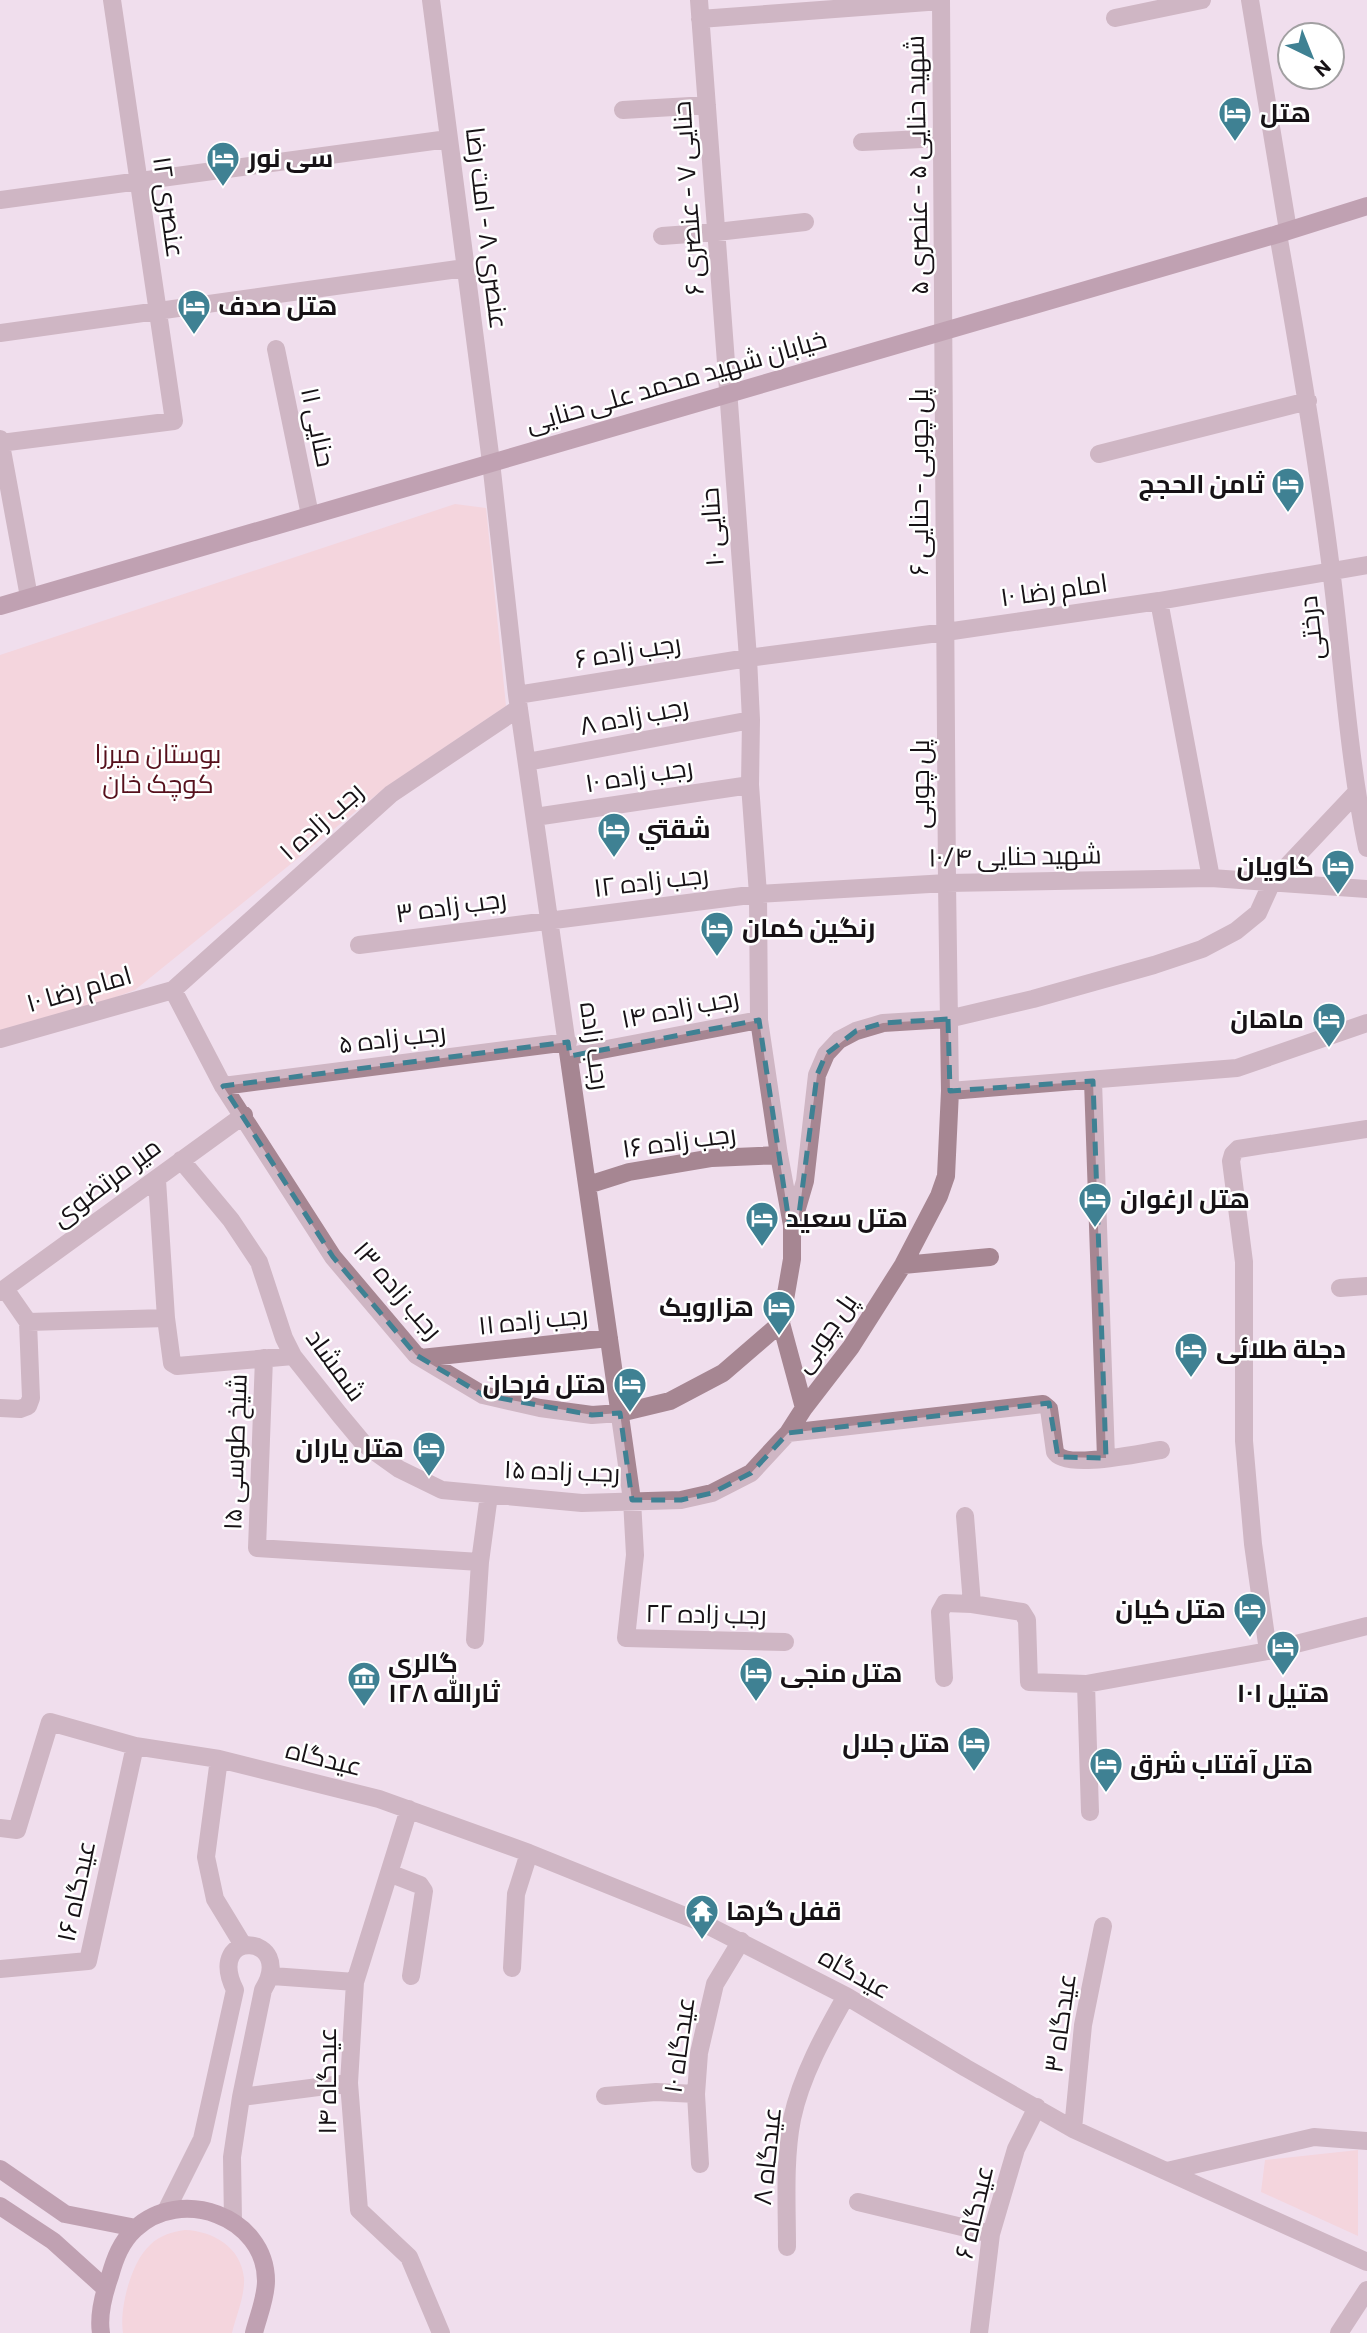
<svg xmlns="http://www.w3.org/2000/svg" width="1367" height="2333" viewBox="0 0 1367 2333" font-family="Commissioner,Cairo,sans-serif">
  <style>
    .green { fill: #f8c9cb }
    .lines { fill: none; stroke-linecap: round; stroke-linejoin: round }
    .street { stroke: #a68692; stroke-width: 18 }
    .secondary { stroke: #86586b; stroke-width: 18 }
    .marked { fill: none; stroke: #3f8193; stroke-width: 5; stroke-dasharray: 14 9; stroke-linejoin: round }
    .labels { text-anchor: middle; stroke-width: 5; stroke-linejoin: round; paint-order: stroke }
    .poi-label { font-size: 26px; font-weight: bold; fill: #171216; stroke: #fff; text-anchor: start }
    .street-label { font-size: 26px; fill: #171216; stroke: #fff }
    .park-label { font-size: 26px; fill: #56101c; stroke: #fff }
  </style>
  <rect width="100%" height="100%" fill="#f0deed"/>
  <!-- green -->
  <path class="green" d="M455,504L486,508L506,706L386,787L135,990L0,1040V655Z
    M1358,2150V2236L1261,2192L1265,2160Z
    M185,2230C213,2231 241,2247 244,2278C245,2296 236,2316 232,2333H123C119,2309 131,2262 150,2245C160,2235 172,2232 185,2230Z"/>
  <g class="lines">
    <!-- street -->
    <path class="street" d="M431,0L491,462L517,695L632,1500L635,1555L626,1638L785,1642
      M699,0L748,658L751,720L750,785L758,894L759,1020L779,1155L792,1225V1259L781,1323L804,1408
      M1250,0L1288,230
      M1115,18L1202,0
      M700,19L941,1
      M623,110L707,105
      M862,142L942,138
      M0,200L448,139
      M1278,234C1298,346 1317,457 1331,569C1343,662 1348,756 1367,848
      M662,236L717,232L805,222
      M0,333L465,268
      M276,349L310,515
      M0,439L29,597
      M0,443L174,421L112,0
      M1099,454L1308,401
      M1159,601L1211,878
      M517,695L748,658L946,632L1159,601L1367,565
      M527,762L751,720
      M535,817L750,785
      M359,945L758,894L947,883L1211,878L1367,889
      M173,990L223,1086L333,1257L416,1355L483,1395L540,1408L592,1415L620,1413L670,1401L723,1373L781,1323
      M0,1039L173,990L391,794L519,708
      M570,1056L759,1020
      M1093,1081L1106,1458
      M223,1086L568,1042
      M950,1091L1237,1068L1367,1023
      M181,1160L231,1220L259,1262L284,1338L293,1356L339,1414L364,1444L399,1469L442,1490L582,1503L681,1500L712,1493L751,1473L788,1433L804,1408L851,1347L903,1265L939,1196L946,1176L950,1091L947,883L941,0
      M157,1180L166,1318L172,1363L177,1366L293,1356
      M588,1185L629,1172L712,1158L779,1155
      M793,1222L805,1181L817,1075L826,1054L839,1040L856,1031L883,1023L948,1019L1033,999L1154,965L1202,949L1236,931L1258,913L1272,882L1356,793
      M903,1265L990,1257
      M1340,1288L1367,1286
      M0,1292L244,1115
      M28,1322L166,1318
      M264,1358L257,1548L480,1562
      M421,1358L609,1338
      M0,1408L20,1409L28,1406L31,1398L28,1322L5,1289
      M788,1433L1043,1404L1049,1409L1055,1452C1065,1470 1140,1453 1161,1450
      M965,1516L972,1604L1022,1612L1027,1620L1029,1682L1086,1684L1268,1651L1367,1626
      M475,1640L480,1562L489,1495
      M1268,1651L1253,1544L1244,1441V1262L1231,1161L1233,1154L1238,1149L1367,1129
      M944,1678L940,1612L945,1603L972,1604
      M1086,1684L1090,1812
      M219,1759L206,1857L215,1899L243,1945
      M409,1809L355,1982L349,2083L359,2210L409,2257L441,2333
      M0,1828L17,1830L50,1722L135,1746L219,1759L379,1799L529,1853L705,1924L846,1996L966,2068L1073,2129L1367,2262
      M389,1873L420,1885L424,1891L411,1976
      M512,1968L516,1894L529,1853
      M0,1969L88,1961L135,1746
      M272,1976L355,1982
      M605,2096L656,2092L696,2094
      M241,2097L349,2083
      M1073,2129L1083,2025L1103,1926
      M700,2164L696,2094L699,2053L715,1984L741,1941
      M1167,2171L1314,2137L1367,2141
      M858,2202L991,2234
      M166,2211L202,2139L235,1990C204,1927 297,1934 263,1990L241,2097L232,2157L233,2222
      M787,2247C787,2205 784,2160 792,2119C801,2076 825,2033 846,1996
      M979,2333L991,2234L1016,2149L1037,2107
      M1339,2333L1367,2290"/>
    <!-- secondary -->
    <path class="secondary" d="M0,606L1278,234L1367,206
      M0,2169L65,2214L136,2228
      M0,2206L53,2241L105,2288
      M101,2333C98,2315 104,2293 110,2276C115,2258 121,2242 135,2229C180,2186 266,2216 266,2281C266,2298 258,2317 254,2333"/>
  </g>
  <!-- marked area -->
  <path d="M0 0H1367V2333H0ZM948,1019L950,1091L1093,1081L1106,1458L1058,1457L1049,1403L788,1433L751,1473L712,1493L681,1500H632L620,1413L592,1415L483,1395L416,1355L333,1257L223,1086L568,1042L570,1056L759,1020L789,1222H798L817,1075L826,1054L856,1031L883,1023Z" fill="#f0deed" fill-opacity=".55" fill-rule="evenodd"/>
  <path class="marked" d="M948,1019L950,1091L1093,1081L1106,1458L1058,1457L1049,1403L788,1433L751,1473L712,1493L681,1500H632L620,1413L592,1415L483,1395L416,1355L333,1257L223,1086L568,1042L570,1056L759,1020L789,1222H798L817,1075L826,1054L856,1031L883,1023Z"/>
  <!-- icons -->
  <defs>
    <symbol id="hotel-pin" viewBox="-11 -11 22 30"><path d="M0 17L-7.5 6A9.5 9.5 0 1 1 7.5 6Z" fill="#3f8193" stroke="#fff"/><path d="M-6-4.5h1.5V1H6V5H4.5V3h-9V5H-6ZM-4 0a1.8 1.8 0 1 1 3.6 0ZM.5 0V-2.5h3Q6-2.5 6 0Z" fill="#fff"/></symbol>
    <symbol id="museum-pin" viewBox="-11 -11 22 30"><path d="M0 17L-7.5 6A9.5 9.5 0 1 1 7.5 6Z" fill="#3f8193" stroke="#fff"/><path d="M0-6L6-3V-2H-6V-3ZM-5-1h2V3h-2ZM-1-1h2V3h-2ZM3-1h2V3H3ZM-6 4H6V6H-6Z" fill="#fff"/></symbol>
    <symbol id="temple-pin" viewBox="-11 -11 22 30"><path d="M0 17L-7.5 6A9.5 9.5 0 1 1 7.5 6Z" fill="#3f8193" stroke="#fff"/><path d="M0-6L5-2H3V0L6.5 2.5H4V6H1.5V3h-3V6H-4V2.5H-6.5L-3 0V-2H-5Z" fill="#fff"/></symbol>
  </defs>
  <g fill-rule="evenodd">
    <use href="#hotel-pin" x="1216" y="94" width="38" height="52"/>
    <use href="#hotel-pin" x="204" y="139" width="38" height="52"/>
    <use href="#hotel-pin" x="175" y="287" width="38" height="52"/>
    <use href="#hotel-pin" x="1269" y="465" width="38" height="52"/>
    <use href="#hotel-pin" x="595" y="810" width="38" height="52"/>
    <use href="#hotel-pin" x="1319" y="847" width="38" height="52"/>
    <use href="#hotel-pin" x="698" y="909" width="38" height="52"/>
    <use href="#hotel-pin" x="1310" y="1000" width="38" height="52"/>
    <use href="#hotel-pin" x="1076" y="1180" width="38" height="52"/>
    <use href="#hotel-pin" x="743" y="1199" width="38" height="52"/>
    <use href="#hotel-pin" x="760" y="1288" width="38" height="52"/>
    <use href="#hotel-pin" x="1172" y="1330" width="38" height="52"/>
    <use href="#hotel-pin" x="611" y="1365" width="38" height="52"/>
    <use href="#hotel-pin" x="410" y="1429" width="38" height="52"/>
    <use href="#hotel-pin" x="1231" y="1590" width="38" height="52"/>
    <use href="#hotel-pin" x="1264" y="1628" width="38" height="52"/>
    <use href="#hotel-pin" x="737" y="1654" width="38" height="52"/>
    <use href="#museum-pin" x="345" y="1659" width="38" height="52"/>
    <use href="#hotel-pin" x="955" y="1724" width="38" height="52"/>
    <use href="#hotel-pin" x="1087" y="1745" width="38" height="52"/>
    <use href="#temple-pin" x="683" y="1892" width="38" height="52"/>
  </g>
  <g class="labels">
    <!-- poi labels -->
    <g class="poi-label">
      <text x="1260" y="122">هتل</text>
      <text x="248" y="167">سی نور</text>
      <text x="218" y="315">هتل صدف</text>
      <text x="1264" y="493" text-anchor="end">ثامن الحجج</text>
      <text x="638" y="838">شقتي</text>
      <text x="1314" y="875" text-anchor="end">کاویان</text>
      <text x="742" y="937">رنگین کمان</text>
      <text x="1304" y="1028" text-anchor="end">ماهان</text>
      <text x="1120" y="1208">هتل ارغوان</text>
      <text x="786" y="1227">هتل سعید</text>
      <text x="754" y="1316" text-anchor="end">هزارویک</text>
      <text x="1216" y="1358">دجلة طلائی</text>
      <text x="606" y="1393" text-anchor="end">هتل فرحان</text>
      <text x="404" y="1457" text-anchor="end">هتل یاران</text>
      <text x="1226" y="1618" text-anchor="end">هتل کیان</text>
      <text x="388" y="1672">گالری<tspan x="388" dy="30">ثارالله ۱۲۸</tspan></text>
      <text x="780" y="1682">هتل منجی</text>
      <text x="1283" y="1702" text-anchor="middle">هتیل ۱۰۱</text>
      <text x="950" y="1752" text-anchor="end">هتل جلال</text>
      <text x="1130" y="1773">هتل آفتاب شرق</text>
      <text x="726" y="1920">قفل گرها</text>
    </g>
    <!-- street labels -->
    <g class="street-label">
      <text transform="translate(917 165) rotate(-91)" y="9">شهید حنایی ۵ - عنصری ۵</text>
      <text transform="translate(688 198) rotate(-94)" y="9">حنایی ۷ - عنصری ۶</text>
      <text transform="translate(169 207) rotate(82)" y="9">عنصری ۱۲</text>
      <text transform="translate(487 228) rotate(83)" y="9">عنصری ۸ - امت رضا</text>
      <text transform="translate(676 381) rotate(-16)" y="9">خیابان شهید محمد علی حنایی</text>
      <text transform="translate(318 427) rotate(78)" y="9">حنایی ۱۱</text>
      <text transform="translate(919 482) rotate(-90)" y="9">پل چوبی - حنایی ۶</text>
      <text transform="translate(712 527) rotate(-94)" y="9">حنایی ۱۰</text>
      <text transform="translate(1054 590) rotate(-8)" y="9">امام رضا ۱۰</text>
      <text transform="translate(1311 628) rotate(-96)" y="9">درختی</text>
      <text transform="translate(628 651) rotate(-9)" y="9">رجب زاده ۶</text>
      <text transform="translate(634 716) rotate(-11)" y="9">رجب زاده ۸</text>
      <text transform="translate(639 775) rotate(-9)" y="9">رجب زاده ۱۰</text>
      <text transform="translate(920 784) rotate(-90)" y="9">پل چوبی</text>
      <text transform="translate(321 821) rotate(-42)" y="9">رجب زاده ۱</text>
      <text transform="translate(1015 856) rotate(-1)" y="9">شهید حنایی ۱۰/۴</text>
      <text transform="translate(651 881) rotate(-7)" y="9">رجب زاده ۱۲</text>
      <text transform="translate(451 906) rotate(-8)" y="9">رجب زاده ۳</text>
      <text transform="translate(79 989) rotate(-16)" y="9">امام رضا ۱۰</text>
      <text transform="translate(680 1008) rotate(-11)" y="9">رجب زاده ۱۴</text>
      <text transform="translate(392 1038) rotate(-7)" y="9">رجب زاده ۵</text>
      <text transform="translate(595 1046) rotate(82)" y="9">رجب زاده</text>
      <text transform="translate(679 1141) rotate(-8)" y="9">رجب زاده ۱۶</text>
      <text transform="translate(106 1182) rotate(-37)" y="9">میر مرتضوی</text>
      <text transform="translate(398 1290) rotate(49)" y="9">رجب زاده ۱۳</text>
      <text transform="translate(533 1320) rotate(-6)" y="9">رجب زاده ۱۱</text>
      <text transform="translate(825 1333) rotate(-55)" y="9">پل چوبی</text>
      <text transform="translate(336 1365) rotate(54)" y="9">شمشاد</text>
      <text transform="translate(235 1452) rotate(-88)" y="9">۱۵ شیخ طوسی</text>
      <text transform="translate(562 1471) rotate(2)" y="9">رجب زاده ۱۵</text>
      <text transform="translate(706 1614) rotate(1)" y="9">رجب زاده ۲۲</text>
      <text transform="translate(324 1758) rotate(14)" y="9">عیدگاه</text>
      <text transform="translate(76 1891) rotate(-78)" y="9">عیدگاه ۱۶</text>
      <text transform="translate(855 1973) rotate(29)" y="9">عیدگاه</text>
      <text transform="translate(1060 2023) rotate(-82)" y="9">عیدگاه ۳</text>
      <text transform="translate(679 2045) rotate(-82)" y="9">عیدگاه ۱۰</text>
      <text transform="translate(327 2081) rotate(-90)" y="9">عیدگاه ۱۴</text>
      <text transform="translate(767 2156) rotate(-84)" y="9">عیدگاه ۸</text>
      <text transform="translate(974 2212) rotate(-77)" y="9">عیدگاه ۶</text>
    </g>
    <!-- park labels -->
    <g class="park-label">
      <text x="158" y="763">بوستان میرزا<tspan x="158" dy="30">کوچک خان</tspan></text>
    </g>
  </g>
  <!-- north arrow -->
  <g transform="translate(1311 56) rotate(137)"><circle r="33" fill="#ffffff" stroke="#a2a0a2" stroke-width="2"/>
  <path d="M0-5L12 26L0 18L-12 26Z" fill="#3f8193"/>
  <text y="-10" font-size="19" font-weight="bold" text-anchor="middle" fill="#171216">N</text>
  </g>
</svg>
